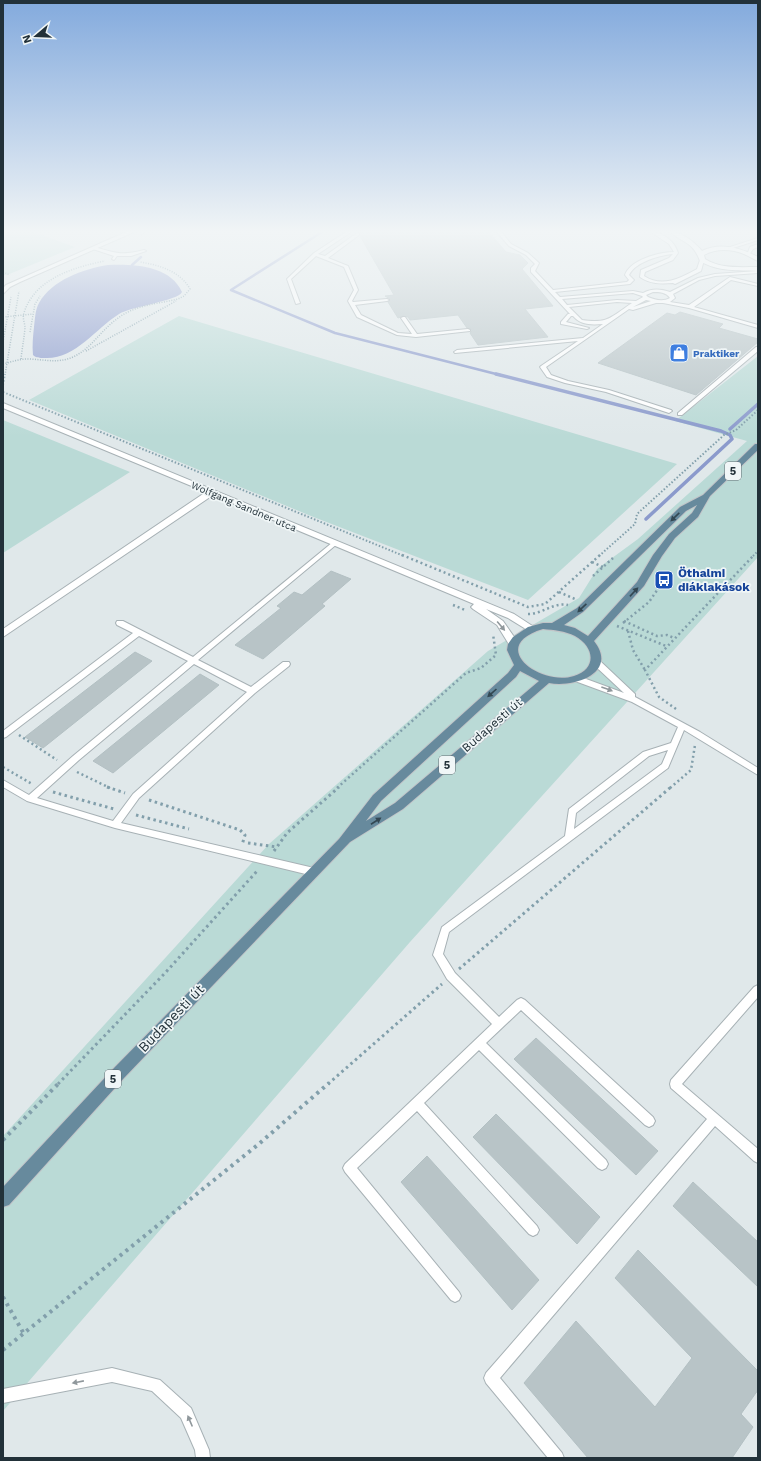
<svg xmlns="http://www.w3.org/2000/svg" width="761" height="1461" viewBox="0 0 761 1461" font-family="'Work Sans',sans-serif">
  <style>
    .green { fill: #badad6 }
    .water { fill: #8b9acc }
    .lines { fill: none; stroke-linecap: round; stroke-linejoin: round }
    .stream-far1 { stroke: #8b9acc; stroke-width: 2.5 }
    .stream { stroke: #8b9acc; stroke-width: 3.5 }
    .building { fill: #b8c4c7; stroke: #b3c0c3 }
    .service-casing { stroke: #a7b1b5; stroke-width: 2 }
    .minor-casing { stroke: #a7b1b5; stroke-width: 2 }
    .tertiary-casing { stroke: #a7b1b5; stroke-width: 2 }
    .primary-casing { stroke: #c1c5c8; stroke-width: 2 }
    .path-far4 { stroke: #829fab; stroke-width: 1.5; stroke-dasharray: 1 1.5; stroke-linecap: butt }
    .path-far3 { stroke: #829fab; stroke-width: 2; stroke-dasharray: 1.5 2; stroke-linecap: butt }
    .path-far2 { stroke: #829fab; stroke-width: 2.5; stroke-dasharray: 2 3; stroke-linecap: butt }
    .path-far1 { stroke: #829fab; stroke-width: 3; stroke-dasharray: 2.5 3.5; stroke-linecap: butt }
    .path { stroke: #829fab; stroke-width: 4; stroke-dasharray: 3 4.5; stroke-linecap: butt }
    .service { fill: #fff; fill-rule: evenodd }
    .minor { fill: #fff; fill-rule: evenodd }
    .tertiary { fill: #fff; fill-rule: evenodd }
    .primary { fill: #678a9d; fill-rule: evenodd }
    .oneway { fill: #334752 }
    .oneway2 { fill: #90989c }
    .labels { text-anchor: middle; stroke-width: 3.5; stroke-linejoin: round; paint-order: stroke }
    .far-shop-label { font-size: 10px; font-weight: bold; fill: #366cbe; stroke: #f0f6f7; text-anchor: start }
    .far-street-label { font-size: 10px; fill: #223139; stroke: #f0f6f7 }
    .shield { fill: #f0f6f7; stroke: #606c72; stroke-width: 1 }
    .shield-label { font-size: 11px; font-weight: bold; fill: #223139 }
    .transit-label { font-size: 12px; font-weight: bold; fill: #164399; stroke: #f0f6f7; text-anchor: start }
    .street-label { font-size: 12px; fill: #223139; stroke: #f0f6f7 }
    .near-street-label { font-size: 14px; fill: #223139; stroke: #f0f6f7 }
  </style>
  <rect width="100%" height="100%" fill="#e0e8ea"/>
  <!-- green -->
  <path class="green" d="M3,232H33L75,247L7,275H3Z
    M179,316L677,464L528,600L311,516L29,400Z
    M758,356V557L410,942L3,1411V1136L269,844L488,651L579,598L597,569L638,539L747,441L675,421Z
    M3,420L130,472L3,553Z"/>
  <!-- water -->
  <path class="water" d="M108,265C133,264 170,265 182,292C178,301 132,306 119,314C95,329 75,360 44,358C40,358 36,358 33,355C32,346 33,336 34,327C35,320 35,310 39,303C52,280 83,269 108,265Z"/>
  <g class="lines">
    <!-- stream-far1 -->
    <path class="stream-far1" d="M322,232L231,290L335,333L500,375
      M132,265L141,257"/>
    <!-- stream -->
    <path class="stream" d="M496,374L721,431L730,435L732,439L646,519
      M730,429L758,404"/>
  </g>
  <!-- building -->
  <path class="building" d="M360,232H489L506,252L520,255L528,263L522,269L553,306L525,309L548,337L478,345L470,333L472,331L471,329L467,328L458,315L410,320L408,317L403,316L398,318L388,302L390,299L385,296L394,295L360,236Z
    M680,312L723,324L719,328L758,339V342L696,395L598,363L667,313L675,315Z
    M331,571L351,579L322,604L325,606L263,659L235,645L281,608L277,606L294,592L302,595Z
    M135,652L152,661L43,748L25,737Z
    M200,674L219,685L113,773L93,761Z
    M536,1038L658,1151L636,1175L514,1059Z
    M496,1114L600,1217L577,1244L473,1137Z
    M427,1156L539,1280L512,1310L401,1182Z
    M693,1182L758,1242V1287L673,1206Z
    M638,1250L758,1371V1390L741,1414L753,1427L732,1458H588L524,1383L576,1321L655,1407L692,1358L615,1278Z"/>
  <g class="lines">
    <defs>
      <path id="service" d="M346,232H351L318,254L325,256L357,233H359V235L328,258L348,266L358,290L352,301L353,302L387,299L389,300L387,301L355,305L361,315L398,333L412,334L401,318L403,317H405L417,334L468,329L470,330V331L416,337L397,335L357,317L348,301L354,290L344,267L316,256L291,279L300,303L296,304L287,279L314,253Z
        M497,232H501L511,244L528,253L539,263L535,271L553,290L627,282L629,280L625,275C630,260 659,252 674,252L669,244L651,232C663,232 675,242 678,253L673,260L645,272L644,276C662,288 681,278 697,269L700,260L702,259L704,260L701,271L675,284L673,283C661,284 650,284 640,277L641,270L669,258L673,254C660,255 635,262 629,275L634,280L630,284L555,292L560,297L633,291L643,293C652,288 661,289 670,292L698,278L715,274L758,271V273L715,276L699,280L673,294L675,298L670,302L689,305L730,277L758,284V286L731,280L694,307L758,325V328L689,308L663,303H656L633,310L629,309L546,367L551,375L568,381L609,390L671,410L672,411L669,413L606,392L565,383L547,377L540,367L541,366L578,341L455,353L454,352L457,350L583,338L603,324C591,325 581,325 573,316H571L566,322L589,328L587,329L561,324V322L568,314H570L531,272V268L535,264L526,255L509,246ZM653,292C659,292 666,292 670,298C663,302 655,300 648,297L646,295ZM633,293L642,296L643,297L636,301L617,300L567,305L562,299ZM646,300L651,301L633,307ZM617,302L632,303C611,317 608,324 582,320L569,307Z
        M758,238V240L727,250L724,249Z
        M758,244V247L753,249L749,255H747L750,247Z
        M94,247C116,253 121,256 144,250L146,251L131,256H117L114,260L112,259L114,256L93,249L92,248Z
        M756,347H758V351L682,415H678V413Z
        M335,541L337,542V544L198,660L251,687L283,662H289L290,664L289,666L255,693L139,798L121,823L314,868L317,869L319,872L317,875L314,876L115,828L27,801L3,787V780L29,795L73,756L188,661L139,636L6,737L3,738V731L133,633L117,625L116,623L117,621H123L193,657L333,542ZM194,664L247,692L133,794L113,821L37,798L79,760Z
        M596,659L599,660L635,694V697L700,732L758,768V775L684,730L668,768L449,932L443,954L455,973L499,1017L517,1000L521,998L525,1000L653,1117L655,1121L653,1125L649,1127L645,1125L521,1010L486,1043L606,1160L608,1164L606,1168L602,1170L598,1168L479,1050L424,1103L537,1226L539,1230L537,1234L533,1236L529,1234L417,1111L357,1168L459,1292L461,1296L459,1300L455,1302L451,1300L345,1172L343,1168L345,1164L492,1024L447,979L435,958L433,955L442,927L565,836L569,809L643,752L671,743L678,727L632,702L575,681L574,679L578,676L624,693L593,664L592,662ZM668,750L662,764L574,829L576,813L649,756Z
        M758,985V997L682,1084L758,1149V1163L754,1161L715,1126L500,1378L562,1453L564,1458H548L486,1383L484,1378L486,1373L707,1119L671,1088L670,1084L671,1080L754,987Z
        M112,1368L160,1380L191,1408L209,1450L210,1458H196L195,1450L181,1418L152,1391L112,1382L3,1403V1389Z"/>
      <path id="minor" d="M126,232H134L20,282L10,287L3,294V288L6,285Z
        M3,403L514,614L537,629L532,632L529,631L508,618L486,609L503,621L519,644L518,646H510L497,625L473,609L471,607L474,604L213,495L3,637V629L206,492L3,408Z"/>
      <path id="tertiary" d="M670,232C683,232 694,242 702,251C720,242 741,248 758,257V261C753,259 749,256 744,254C732,249 716,248 704,255L705,259C721,269 740,267 758,267V271C738,270 718,272 700,261C693,242 685,244 670,232Z"/>
      <path id="primary" d="M755,444H758V450L710,496L698,517L675,538L662,556L644,586L594,641C619,673 574,688 549,683L403,809L350,842L124,1078L9,1205L3,1207V1187L114,1068L339,839L373,795L508,673L514,665L507,650L508,644L513,637L528,627L543,623H552L577,608L680,507L703,495ZM697,505L692,513L669,534L653,555L637,582L588,636L575,628L564,625L583,612L686,511ZM543,629C554,630 565,631 575,636C595,647 597,669 574,676C540,687 486,646 543,629ZM520,671L539,681L395,803L366,821L381,801L516,677Z"/>
    </defs>
    <!-- service casing -->
    <use href="#service" class="service-casing"/>
    <!-- minor casing -->
    <use href="#minor" class="minor-casing"/>
    <!-- tertiary casing -->
    <use href="#tertiary" class="tertiary-casing"/>
    <!-- primary casing -->
    <use href="#primary" class="primary-casing"/>
    <!-- path-far4 -->
    <path class="path-far4" d="M141,235L146,232
      M3,272L10,275
      M3,317L33,314
      M30,332L35,304L40,296
      M3,342L11,297
      M86,351L176,301
      M21,359C22,349 24,339 25,328C25,323 22,318 24,313C34,279 74,267 105,261
      M3,364C11,362 19,359 27,359C43,359 57,364 73,357C91,349 101,330 117,319C134,305 157,304 178,299L184,296L190,289C180,271 159,265 140,262
      M5,375L19,291"/>
    <!-- path-far3 -->
    <path class="path-far3" d="M3,385L5,374
      M3,392L404,556
      M599,556L635,524L637,514L724,435L736,430L758,410
      M753,556L758,551"/>
    <!-- path-far2 -->
    <path class="path-far2" d="M402,555L528,607L545,604L600,555
      M592,562L603,567
      M593,576L613,558
      M559,592L575,599
      M453,605L465,610
      M528,614C543,614 553,602 568,605
      M624,621L657,636L667,635L674,638
      M623,623L649,602L664,580
      M617,626L666,646
      M628,631L633,650L645,670
      M676,709L659,697L645,670L754,555
      M19,735L57,760
      M3,767L32,784
      M77,772L110,788
      M337,788L466,673L481,668L496,655L493,634
      M670,788L691,770L695,745"/>
    <!-- path-far1 -->
    <path class="path-far1" d="M107,787L125,793
      M53,792L114,809
      M149,800L240,830L245,835L242,845
      M136,815L189,829
      M248,843L277,847
      M274,851L287,833L339,787
      M459,969L671,787
      M58,1084L166,972L258,870
      M328,1084L442,984"/>
    <!-- path -->
    <path class="path" d="M3,1140L59,1083
      M3,1297L24,1334
      M3,1350L260,1143L329,1083"/>
    <!-- service -->
    <use href="#service" class="service"/>
    <!-- minor -->
    <use href="#minor" class="minor"/>
    <!-- tertiary -->
    <use href="#tertiary" class="tertiary"/>
    <!-- primary -->
    <use href="#primary" class="primary"/>
  </g>
  <!-- one-way arrows -->
  <defs><path id="oneway-solid" d="M-6-.8H1V-3.2L6.5 0L1 3.2V.8H-6Z"/></defs>
  <g class="oneway">
    <use href="#oneway-solid" transform="translate(675 517) rotate(136)"/>
    <use href="#oneway-solid" transform="translate(634 592) rotate(-47)"/>
    <use href="#oneway-solid" transform="translate(582 608) rotate(137)"/>
    <use href="#oneway-solid" transform="translate(492 693) rotate(138)"/>
    <use href="#oneway-solid" transform="translate(376 821) rotate(-33)"/>
  </g>
  <g class="oneway2">
    <use href="#oneway-solid" transform="translate(501 626) rotate(50)"/>
    <use href="#oneway-solid" transform="translate(607 689) rotate(20)"/>
    <use href="#oneway-solid" transform="translate(78 1382) rotate(169)"/>
    <use href="#oneway-solid" transform="translate(190 1421) rotate(-113)"/>
  </g>
  <!-- sky -->
  <linearGradient id="sky" x2="0" y2="1"><stop stop-color="#83aadd"/><stop offset="0.53" stop-color="#f1f5f6"/><stop offset="1" stop-color="#f1f5f6" stop-opacity="0"/></linearGradient>
  <rect width="761" height="437" fill="url(#sky)"/>
  <!-- icons -->
  <defs>
    <symbol id="shop-square" viewBox="-11 -11 22 22"><rect x="-9" y="-9" width="18" height="18" rx="4" fill="#3f7fe0" stroke="#f0f6f7"/><path d="M-5-2.5h2.3a2.7 3.5 0 0 1 5.4 0H5L5.5 6h-11ZM-1.5-2.5h3a1.5 2.3 0 0 0-3 0Z" fill="#fff"/></symbol>
    <symbol id="bus-square" viewBox="-11 -11 22 22"><rect x="-9" y="-9" width="18" height="18" rx="4" fill="#1a4fb4" stroke="#f0f6f7"/><path d="M-5-6H5V4H4V6H2V4H-2V6H-4V4H-5ZM-3.5-4V0h7V-4ZM-3.5 1.2v1.5H-2V1.2ZM2 1.2v1.5H3.5V1.2Z" fill="#fff"/></symbol>
  </defs>
  <g fill-rule="evenodd">
    <use href="#shop-square" x="668" y="342" width="22" height="22"/>
    <use href="#bus-square" x="653" y="569" width="22" height="22"/>
  </g>
  <g class="labels">
    <!-- far-shop labels -->
    <g class="far-shop-label">
      <text x="693" y="357">Praktiker</text>
    </g>
    <!-- far-street labels -->
    <g class="far-street-label">
      <text transform="translate(244 506) rotate(23)" y="4">Wolfgang Sandner utca</text>
    </g>
    <!-- shield labels -->
    <g class="shield">
      <rect x="725" y="462" width="16" height="18" rx="3"/>
      <rect x="439" y="756" width="16" height="18" rx="3"/>
      <rect x="105" y="1070" width="16" height="18" rx="3"/>
    </g>
    <g class="shield-label">
      <text x="733" y="475">5</text>
      <text x="447" y="769">5</text>
      <text x="113" y="1083">5</text>
    </g>
    <!-- transit labels -->
    <g class="transit-label">
      <text x="678" y="577">Öthalmi<tspan x="678" dy="14">diáklakások</tspan></text>
    </g>
    <!-- street labels -->
    <g class="street-label">
      <text transform="translate(492 725) rotate(-41)" y="4">Budapesti út</text>
    </g>
    <!-- near-street labels -->
    <g class="near-street-label">
      <text transform="translate(171 1018) rotate(-46)" y="5">Budapesti út</text>
    </g>
  </g>
  <!-- border -->
  <rect width="761" height="1461" fill="none" stroke="#223139" stroke-width="8"/>
  <!-- north arrow -->
  <g transform="translate(36 36) rotate(251)" stroke="#f0f6f7" stroke-width="3" paint-order="stroke">
  <path d="M0-3L7 15L0 10L-7 15Z" fill="#223139"/>
  <text y="-6" font-size="11" font-weight="bold" text-anchor="middle" fill="#223139">N</text>
  </g>
</svg>
